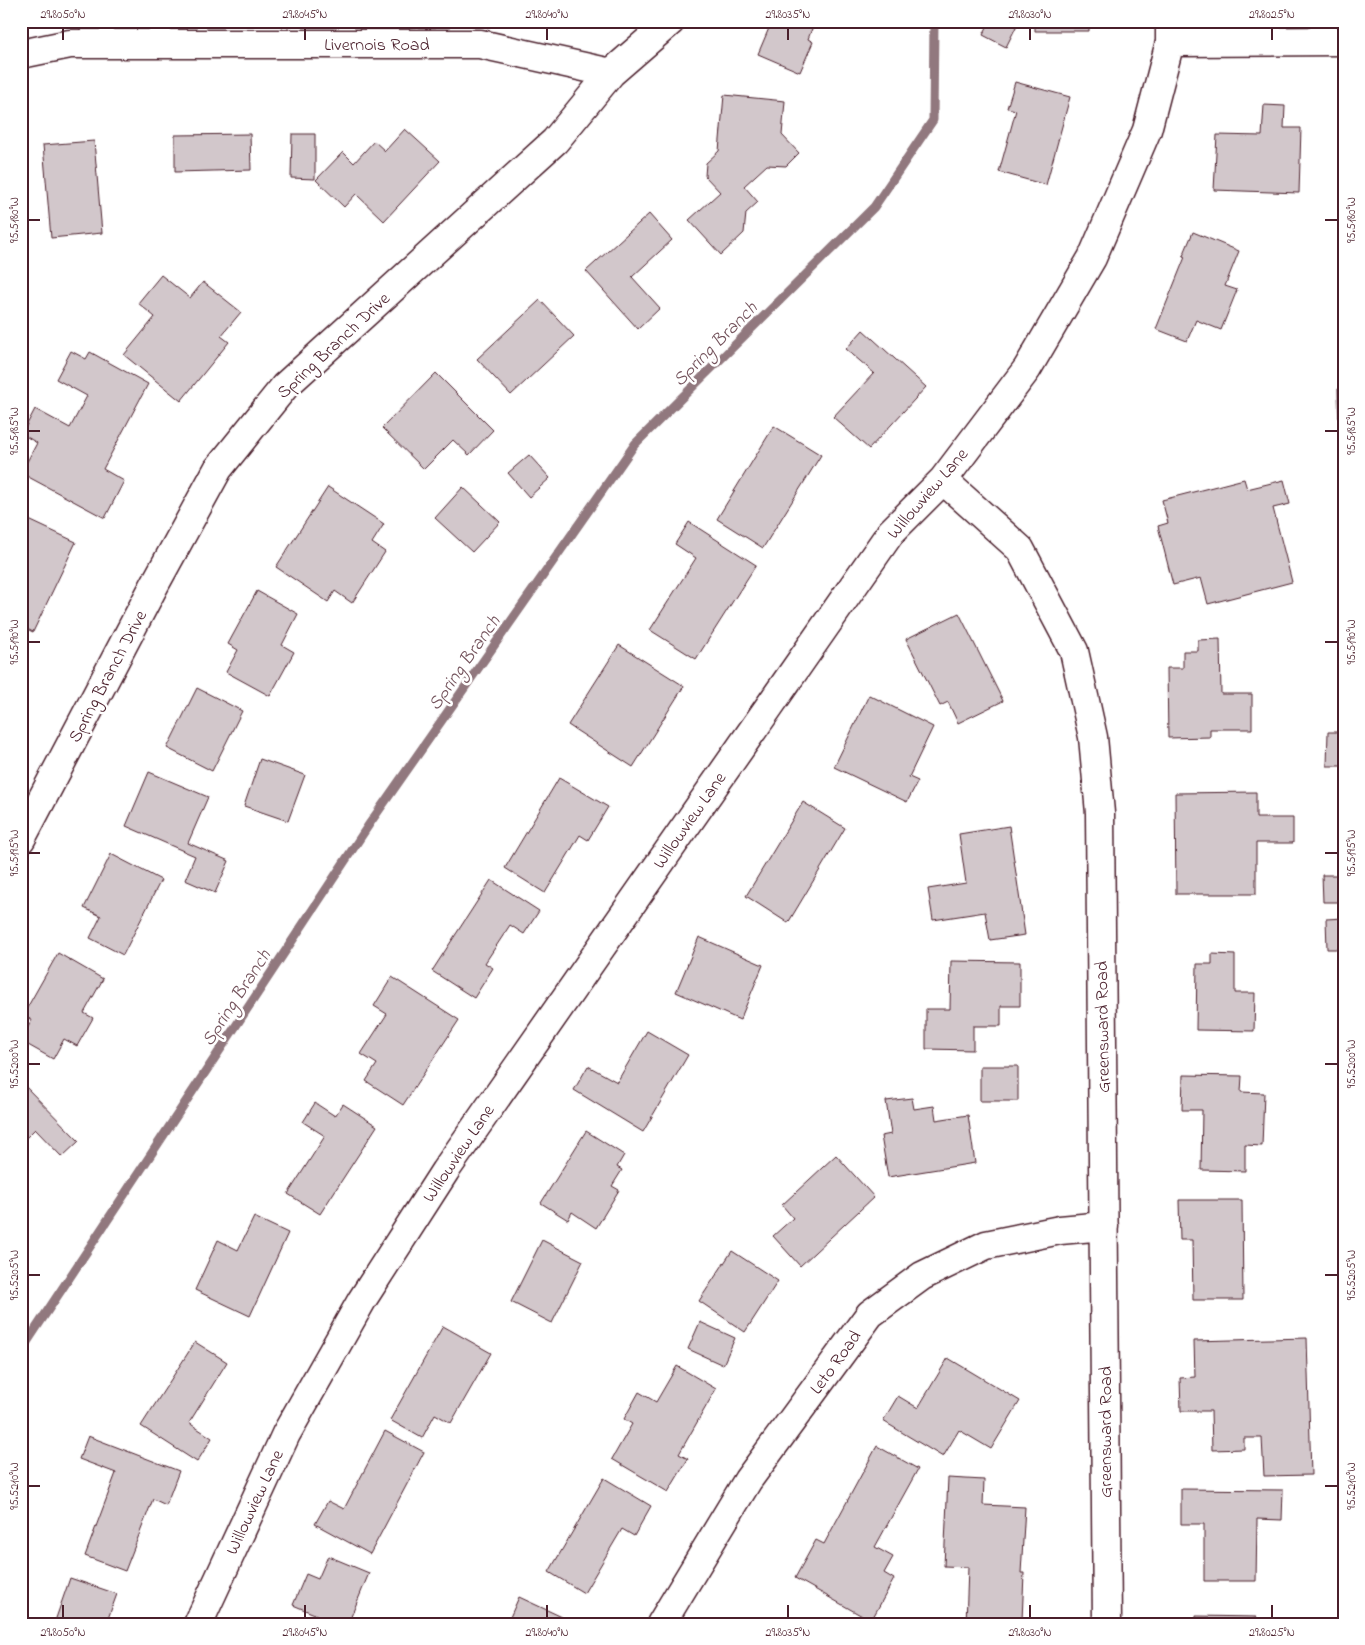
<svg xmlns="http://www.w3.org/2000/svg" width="1365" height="1645" viewBox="0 0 1365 1645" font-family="'Indie Flower',sans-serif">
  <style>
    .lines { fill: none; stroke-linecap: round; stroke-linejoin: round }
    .stream { stroke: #91787e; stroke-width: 9 }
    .building { fill: #d2c7cb; stroke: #4a1f2b }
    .minor-casing { stroke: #4a1f2b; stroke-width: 31 }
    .minor { stroke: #fff; stroke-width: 28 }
    .ticks { fill: none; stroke: #4a1f2b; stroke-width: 2 }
    .labels { text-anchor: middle; stroke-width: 5; stroke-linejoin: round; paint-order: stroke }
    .street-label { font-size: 18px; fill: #4a1f2b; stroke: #fff }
    .water-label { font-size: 19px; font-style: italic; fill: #74535c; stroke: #fff }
    .neatline { fill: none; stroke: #4a1f2b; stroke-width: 2 }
    .ticks-label { font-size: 12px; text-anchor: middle; fill: #4a1f2b }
  </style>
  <rect width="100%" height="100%" fill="#fff"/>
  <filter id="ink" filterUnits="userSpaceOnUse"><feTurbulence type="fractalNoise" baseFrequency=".02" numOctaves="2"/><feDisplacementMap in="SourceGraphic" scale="10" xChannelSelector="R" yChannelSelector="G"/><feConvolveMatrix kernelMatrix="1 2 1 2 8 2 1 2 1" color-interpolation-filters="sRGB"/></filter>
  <g filter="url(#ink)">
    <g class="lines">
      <!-- stream -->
      <path class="stream" d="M21,1351L370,823L635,444L874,207L933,120L934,21"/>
    </g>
    <!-- building -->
    <path class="building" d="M772,21H815L808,39L813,42L800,72L758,54Z
      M990,21H1019L1006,47L983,35Z
      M1035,21H1089V31H1035Z
      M1015,82L1070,97L1046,185L999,172L1016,110L1007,108Z
      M724,95L785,101L782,135L799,153L786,166L767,165L744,186L758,202L746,213L744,233L721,255L689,220L720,192L705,176L706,163L719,151Z
      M1264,105L1285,106L1284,128H1301L1299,193L1214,190L1217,135L1262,136Z
      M405,129L440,161L384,221L356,194L344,207L316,180L343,152L354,163L374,141L385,151Z
      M250,134L251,170L175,172V135Z
      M292,134H315V179L291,178Z
      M94,141L102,233L51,238L43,145Z
      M649,214L672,240L632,277L660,308L638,329L586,271Z
      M1193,232L1239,251L1225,286L1237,290L1221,330L1196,320L1187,341L1156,329L1185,257L1183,256Z
      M161,275L190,298L203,282L241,312L221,336L229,342L181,401L124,355L155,317L138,303Z
      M540,300L574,336L511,395L477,359Z
      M863,330L926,387L869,449L833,417L874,373L846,349Z
      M71,351L86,359L90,352L148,384L103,469L124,481L105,518L21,473L37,443L22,434L35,409L70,428L87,396L56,379Z
      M436,373L493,430L469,455L453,440L424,469L382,428Z
      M1338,389H1344V439H1339Z
      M774,426L821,455L763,548L717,519Z
      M529,455L550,478L529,497L508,473Z
      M1244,479L1247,489L1284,480L1290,504L1273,508L1292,582L1208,604L1201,578L1173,585L1158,526L1168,523L1162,500Z
      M328,487L384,524L372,543L385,552L352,603L335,591L328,602L276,567Z
      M463,487L500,522L472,552L435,518Z
      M29,520L76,542L33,632L21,626V537Z
      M689,522L756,565L696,659L650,630L696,558L675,544Z
      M257,591L298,614L282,645L294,652L270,696L226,672L238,650L228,644Z
      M959,613L1003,701L958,723L948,702L940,706L906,639Z
      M1220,639L1221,694H1252V729H1210V737L1168,738L1167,668H1183V651H1198V640Z
      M619,645L684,686L633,767L568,725Z
      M197,688L242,711L212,771L167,748Z
      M869,695L933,727L909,777L918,781L907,802L834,767Z
      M1328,732H1344V766H1327Z
      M260,759L305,775L288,821L244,806Z
      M149,772L208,797L188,843L229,861L215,893L185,880L195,856L126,826Z
      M559,778L608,807L588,840L580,835L545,893L505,868Z
      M1256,792V818H1293V843H1256V894H1176L1175,793Z
      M803,802L845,828L788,923L746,896Z
      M1009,826L1025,935L990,940L985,912L933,920L928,889L966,883L959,834Z
      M111,854L161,880L123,955L90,938L101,916L84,908Z
      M1322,875H1344V902H1323Z
      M491,880L539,911L524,934L510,925L485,963L493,968L474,998L432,971Z
      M1344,918V949H1327L1326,919Z
      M699,937L763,965L740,1020L676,992Z
      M58,953L103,979L84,1013L93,1018L77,1046L64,1039L53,1059L21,1041V1039L32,1020L23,1015Z
      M1212,954L1235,955V993H1255L1254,1031L1196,1030L1197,964H1212Z
      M951,961L1020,962V1006H1001V1026H973V1050L926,1049V1009H950Z
      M392,977L459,1020L403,1105L366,1081L377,1064L361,1054L387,1014L374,1006Z
      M647,1031L688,1055L643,1132L574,1090L588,1066L617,1082Z
      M980,1066H1018V1101H980Z
      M1183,1075L1242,1076L1241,1092L1264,1093L1262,1146L1245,1145V1171L1201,1170L1202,1110H1182Z
      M21,1082L79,1141L62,1157L35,1129L21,1143Z
      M912,1098L914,1109L934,1106L936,1120L968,1115L975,1163L888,1177L881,1136L891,1134L886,1101Z
      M315,1103L335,1116L343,1104L377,1126L320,1214L288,1194L325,1136L303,1122Z
      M586,1131L624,1155L617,1167L622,1170L612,1186L619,1190L596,1228L572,1212L568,1220L541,1203Z
      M836,1155L874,1197L800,1266L773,1236L793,1218L782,1205Z
      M1179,1200H1242L1243,1300H1193L1192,1240H1180Z
      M254,1217L288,1233L250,1316L195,1290L218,1240L238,1250Z
      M542,1240L583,1261L552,1323L511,1302Z
      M732,1251L778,1281L745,1332L699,1301Z
      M700,1322L735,1338L723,1365L688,1349Z
      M443,1326L491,1353L451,1423L435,1414L422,1438L390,1420Z
      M1307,1338L1311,1475L1264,1476L1262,1438H1244V1449L1212,1450L1211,1411H1181L1180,1378L1195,1377L1194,1341Z
      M195,1342L227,1362L189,1423L212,1438L197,1462L141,1426Z
      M948,1358L1020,1401L991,1449L959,1430L943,1457L883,1421L898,1396L918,1408Z
      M677,1366L716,1389L679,1454L688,1459L668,1492L612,1459L632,1424L624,1419L639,1392L656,1402Z
      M385,1431L424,1452L370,1554L315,1524L328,1501L344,1509Z
      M88,1436L179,1471L166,1505L153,1499L125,1571L85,1556L116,1473L79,1459Z
      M877,1446L918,1469L875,1547L893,1557L884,1573L894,1579L871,1621L795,1578L816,1540L824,1544Z
      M604,1478L651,1506L634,1536L622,1529L584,1593L549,1572Z
      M948,1478L984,1480L983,1505L1025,1507L1021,1573H1024L1022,1621L1027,1622V1624H966L968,1567L944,1566Z
      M1181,1489L1283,1490L1282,1520L1257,1519L1256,1581H1204V1524H1181Z
      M328,1556L369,1573L348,1624H313L317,1615L293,1605L306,1574L318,1579Z
      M70,1578L117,1594L106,1624H54Z
      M519,1597L562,1617L559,1624H507Z
      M1196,1616L1257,1617V1624H1196Z"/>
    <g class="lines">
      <defs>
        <path id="minor" d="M1170,42L1344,41
          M21,54L70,44H480L611,73
          M943,480L1020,549L1074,651L1093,737L1100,813L1107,1624
          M21,839L155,584L218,469L285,386L555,141L611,73L671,21
          M198,1624L286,1434L362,1300L445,1171L891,532L943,480L1027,369L1092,258L1147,130L1170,42V21
          M661,1624L748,1480L870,1314L922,1276L986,1245L1060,1230L1104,1226"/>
      </defs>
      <!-- minor casing -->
      <use href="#minor" class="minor-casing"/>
      <!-- minor -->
      <use href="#minor" class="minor"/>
    </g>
  </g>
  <!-- ticks -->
  <path class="ticks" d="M63,28V40M305,28V40M547,28V40M788,28V40M1030,28V40M1272,28V40M28,220H40M1325,220H1338M28,431H40M1325,431H1338M28,642H40M1325,642H1338M28,853H40M1325,853H1338M28,1064H40M1325,1064H1338M28,1275H40M1325,1275H1338M28,1486H40M1325,1486H1338M63,1605V1618M305,1605V1618M547,1605V1618M788,1605V1618M1030,1605V1618M1272,1605V1618"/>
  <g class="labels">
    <!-- street labels -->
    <g class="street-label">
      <text x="377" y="50">Livernois Road</text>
      <text transform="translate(333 345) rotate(-43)" y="6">Spring Branch Drive</text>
      <text transform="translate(927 493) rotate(-49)" y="6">Willowview Lane</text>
      <text transform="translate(107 676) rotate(-62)" y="6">Spring Branch Drive</text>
      <text transform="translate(689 820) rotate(-55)" y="6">Willowview Lane</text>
      <text transform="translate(1102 1027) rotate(-91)" y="6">Greensward Road</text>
      <text transform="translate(458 1153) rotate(-56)" y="6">Willowview Lane</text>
      <text transform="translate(835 1362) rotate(-54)" y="6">Leto Road</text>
      <text transform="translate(1105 1432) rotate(-90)" y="6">Greensward Road</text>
      <text transform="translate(254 1502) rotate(-65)" y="6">Willowview Lane</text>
    </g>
    <!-- water labels -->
    <g class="water-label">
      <text transform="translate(714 343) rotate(-45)" y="7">Spring Branch</text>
      <text transform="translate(463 662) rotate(-55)" y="7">Spring Branch</text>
      <text transform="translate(235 997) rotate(-57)" y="7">Spring Branch</text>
    </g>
  </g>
  <!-- margin -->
  <rect width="1365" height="1645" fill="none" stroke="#fff" stroke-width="55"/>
  <rect x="28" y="28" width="1310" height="1590" class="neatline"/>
  <g class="ticks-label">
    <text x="63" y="18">29.8050°N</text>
    <text x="305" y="18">29.8045°N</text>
    <text x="547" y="18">29.8040°N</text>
    <text x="788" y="18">29.8035°N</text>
    <text x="1030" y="18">29.8030°N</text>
    <text x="1272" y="18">29.8025°N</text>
    <text transform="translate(1351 220) rotate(-90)" y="4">95.5180°W</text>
    <text transform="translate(14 220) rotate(-90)" y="4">95.5180°W</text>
    <text transform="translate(1351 431) rotate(-90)" y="4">95.5185°W</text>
    <text transform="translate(14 431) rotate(-90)" y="4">95.5185°W</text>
    <text transform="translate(1351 642) rotate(-90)" y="4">95.5190°W</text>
    <text transform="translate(14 642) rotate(-90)" y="4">95.5190°W</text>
    <text transform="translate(1351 853) rotate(-90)" y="4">95.5195°W</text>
    <text transform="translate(14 853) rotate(-90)" y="4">95.5195°W</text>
    <text transform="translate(1351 1064) rotate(-90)" y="4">95.5200°W</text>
    <text transform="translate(14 1064) rotate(-90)" y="4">95.5200°W</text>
    <text transform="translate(1351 1275) rotate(-90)" y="4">95.5205°W</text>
    <text transform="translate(14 1275) rotate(-90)" y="4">95.5205°W</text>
    <text transform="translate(1351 1486) rotate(-90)" y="4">95.5210°W</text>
    <text transform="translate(14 1486) rotate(-90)" y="4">95.5210°W</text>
    <text x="63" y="1636">29.8050°N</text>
    <text x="305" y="1636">29.8045°N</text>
    <text x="547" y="1636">29.8040°N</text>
    <text x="788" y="1636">29.8035°N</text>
    <text x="1030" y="1636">29.8030°N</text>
    <text x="1272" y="1636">29.8025°N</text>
  </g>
</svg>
